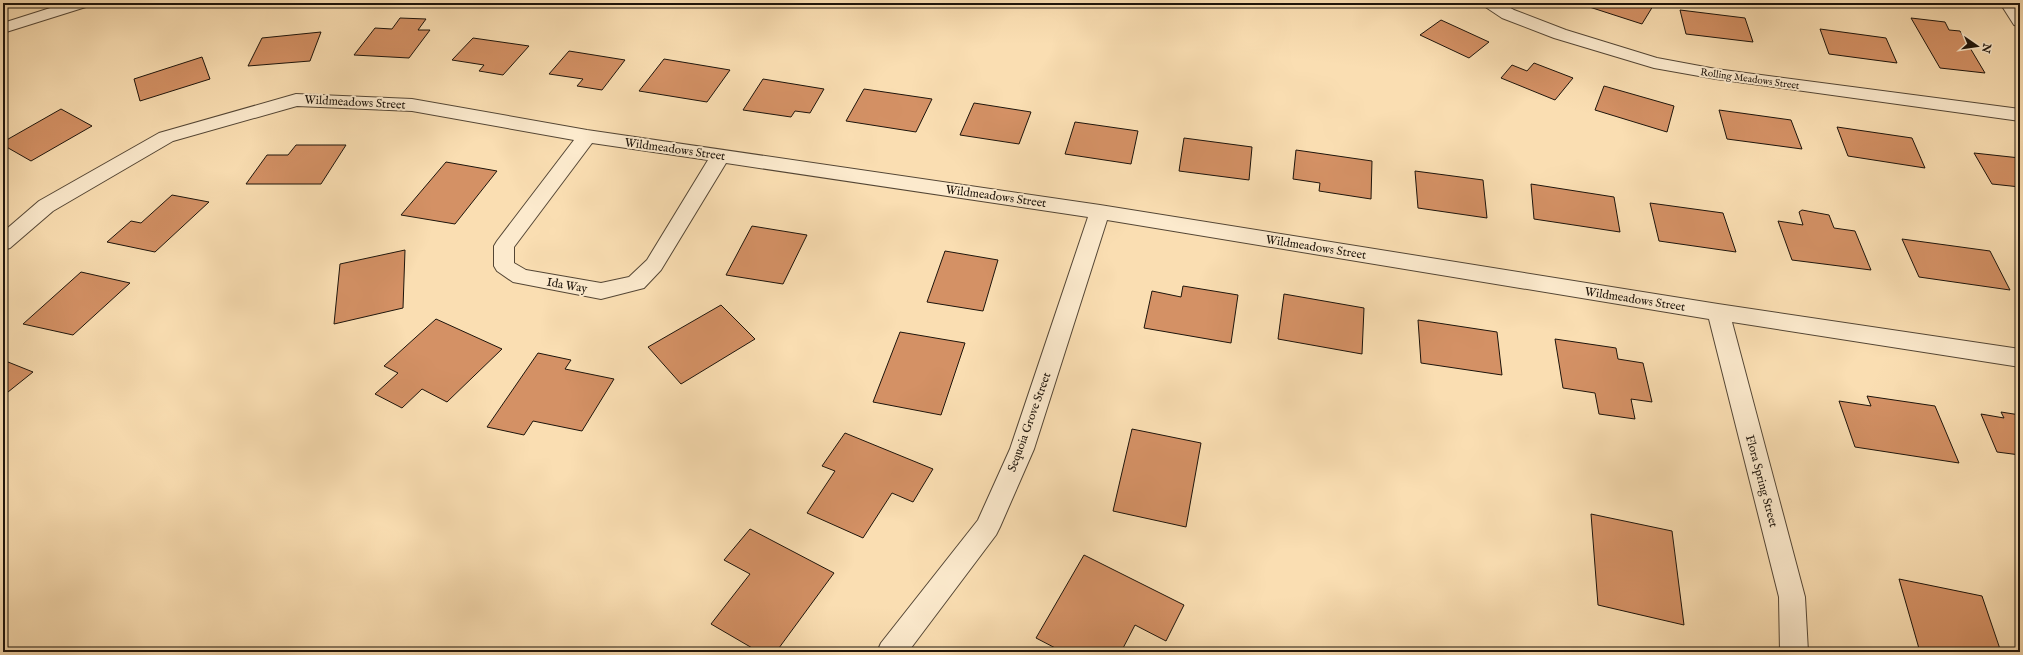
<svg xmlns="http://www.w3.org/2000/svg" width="2023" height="655" viewBox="0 0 2023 655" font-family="'IM FELL English',serif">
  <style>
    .building { fill: #d49165; stroke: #1d140b }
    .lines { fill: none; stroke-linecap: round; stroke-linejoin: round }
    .minor-casing { stroke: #544635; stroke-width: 2 }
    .minor { fill: #fceacd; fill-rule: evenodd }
    .labels { text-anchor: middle; stroke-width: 4; stroke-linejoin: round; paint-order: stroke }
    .far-street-label { font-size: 10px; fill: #1d140b; stroke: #fceacd }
    .street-label { font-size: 12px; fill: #1d140b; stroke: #fceacd }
  </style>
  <rect width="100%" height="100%" fill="#fadeb2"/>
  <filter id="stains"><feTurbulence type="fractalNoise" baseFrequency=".005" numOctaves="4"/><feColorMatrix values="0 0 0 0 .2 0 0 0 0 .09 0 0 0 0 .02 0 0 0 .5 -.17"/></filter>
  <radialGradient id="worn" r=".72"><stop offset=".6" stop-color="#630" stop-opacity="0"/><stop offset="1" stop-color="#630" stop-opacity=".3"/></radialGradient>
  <!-- building -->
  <path class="building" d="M1577,3H1643L1653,6L1642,24Z
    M1680,10L1745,18L1753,42L1686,34Z
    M400,18L426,19L418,30H430L409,58L354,55L375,28L392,29Z
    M1911,18L1945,22L1949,30L1960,31L1985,73L1940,68Z
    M1441,20L1489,42L1469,58L1420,35Z
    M1820,29L1886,38L1897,63L1829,54Z
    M321,32L310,61L248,66L262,38Z
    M473,38L529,46L503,75L479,71L484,65L452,60Z
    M569,51L625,60L602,90L577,86L583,79L549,74Z
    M202,57L210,79L140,101L134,79Z
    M664,59L730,70L707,102L639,91Z
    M1534,63L1573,78L1555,100L1501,78L1512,65L1527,71Z
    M763,79L824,89L810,113L795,111L791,117L743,110Z
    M1604,86L1674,106L1667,132L1595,110Z
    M864,89L932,99L916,132L846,121Z
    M974,103L1031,112L1019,144L960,135Z
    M61,109L92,126L31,161L3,145V142Z
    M1719,110L1791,120L1802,149L1727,139Z
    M1075,122L1138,131L1131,164L1065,154Z
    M1837,127L1912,138L1925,168L1848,156Z
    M1184,138L1252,147L1249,180L1179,171Z
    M296,145H346L321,184H246L267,155H288Z
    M1296,150L1372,161L1371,199L1319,191L1320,183L1293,179Z
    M1974,153L2020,158V187L1992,184Z
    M446,162L497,171L455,224L401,215Z
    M1415,171L1483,180L1487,218L1418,208Z
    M1531,184L1614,197L1620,232L1534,219Z
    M172,195L209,202L155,252L107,242L131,221L141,223Z
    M1650,203L1723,213L1736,252L1659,241Z
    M1802,210L1829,215L1834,228L1855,231L1871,270L1792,260L1778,221L1803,225L1799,212Z
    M752,226L807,235L783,284L726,275Z
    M1902,239L1990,251L2010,290L1919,277Z
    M405,250L403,308L334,324L340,264Z
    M945,251L998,260L983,311L927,302Z
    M81,272L130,283L73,335L23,324Z
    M1183,286L1238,295L1231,343L1144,328L1152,291L1181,297Z
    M1284,294L1364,308L1362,354L1278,339Z
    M721,305L755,339L681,384L648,347Z
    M436,319L502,349L447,402L422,389L402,408L375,394L398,373L384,366Z
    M1418,320L1497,332L1502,375L1421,363Z
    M900,332L965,343L941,415L873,402Z
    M1555,339L1616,348L1618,359L1643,363L1652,402L1631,399L1635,419L1599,414L1595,393L1563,388Z
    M538,353L571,360L565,369L614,379L582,431L533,421L524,435L487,427Z
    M3,360L33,372L3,396Z
    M1867,396L1935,406L1959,463L1855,447L1839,401L1871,406Z
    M2001,412L2020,415V455L1997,452L1981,414L2004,418Z
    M1132,429L1201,443L1186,527L1113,511Z
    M845,433L933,469L913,502L892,493L863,538L807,513L835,471L822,466Z
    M1591,514L1672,531L1684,625L1598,605Z
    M750,529L834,573L776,652H759L711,624L750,574L724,560Z
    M1084,555L1184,605L1166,641L1135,625L1121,652H1063L1036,638Z
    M1899,579L1982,596L2001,652H1920Z"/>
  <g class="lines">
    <defs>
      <path id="minor" d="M66,3H91L89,6L3,33V23Z
        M1482,3H1502L1514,10L1566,30L1657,58L1716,69L2020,109V121L1716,79L1654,68L1554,38L1502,18L1484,6Z
        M2000,3H2016L2020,9V26L2014,25Z
        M296,94L412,99L587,130L1100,205L1718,304L2020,349V367L1732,322L1805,597L1808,652H1780L1779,597L1709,319L1107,220L1034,449L1000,527L996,535L908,652H877L881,643L978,520L1010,449L1088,217L726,163L661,270L644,288L601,299L513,282L497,271L494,266V246L497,241L574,140L412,111L297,106L173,141L53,211L10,248L3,250V232L39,201L159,133ZM592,143L708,160L647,260L629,277L601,283L526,270L514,263V247Z"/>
    </defs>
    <!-- minor casing -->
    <use href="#minor" class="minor-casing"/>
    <!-- minor -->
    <use href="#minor" class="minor"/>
  </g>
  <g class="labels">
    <!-- far-street labels -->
    <g class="far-street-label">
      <text transform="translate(1750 78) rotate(8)" y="4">Rolling Meadows Street</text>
    </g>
    <!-- street labels -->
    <g class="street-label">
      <text transform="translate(355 102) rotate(3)" y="4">Wildmeadows Street</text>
      <text transform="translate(675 149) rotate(8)" y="4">Wildmeadows Street</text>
      <text transform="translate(996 196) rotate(8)" y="4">Wildmeadows Street</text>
      <text transform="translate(1316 247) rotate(9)" y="4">Wildmeadows Street</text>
      <text transform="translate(567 285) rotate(10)" y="4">Ida Way</text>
      <text transform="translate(1635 299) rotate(9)" y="4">Wildmeadows Street</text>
      <text transform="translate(1029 422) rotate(-70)" y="4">Sequoia Grove Street</text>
      <text transform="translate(1762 481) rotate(75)" y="4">Flora Spring Street</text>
    </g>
  </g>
  <!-- margin -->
  <rect width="2023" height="655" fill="none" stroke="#fadeb2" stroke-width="16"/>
  <rect x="4" y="4" width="2015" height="647" fill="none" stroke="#1d140b" stroke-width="2"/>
  <rect x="8" y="8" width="2007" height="639" fill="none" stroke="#1d140b"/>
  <!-- north arrow -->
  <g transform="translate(1977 46) rotate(103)" stroke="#fceacd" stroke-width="3" paint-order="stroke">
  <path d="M0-3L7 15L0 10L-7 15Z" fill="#1d140b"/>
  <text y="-6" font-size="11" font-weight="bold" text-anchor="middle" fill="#1d140b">N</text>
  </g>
  <rect width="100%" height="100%" filter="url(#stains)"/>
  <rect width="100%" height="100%" fill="url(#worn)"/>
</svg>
